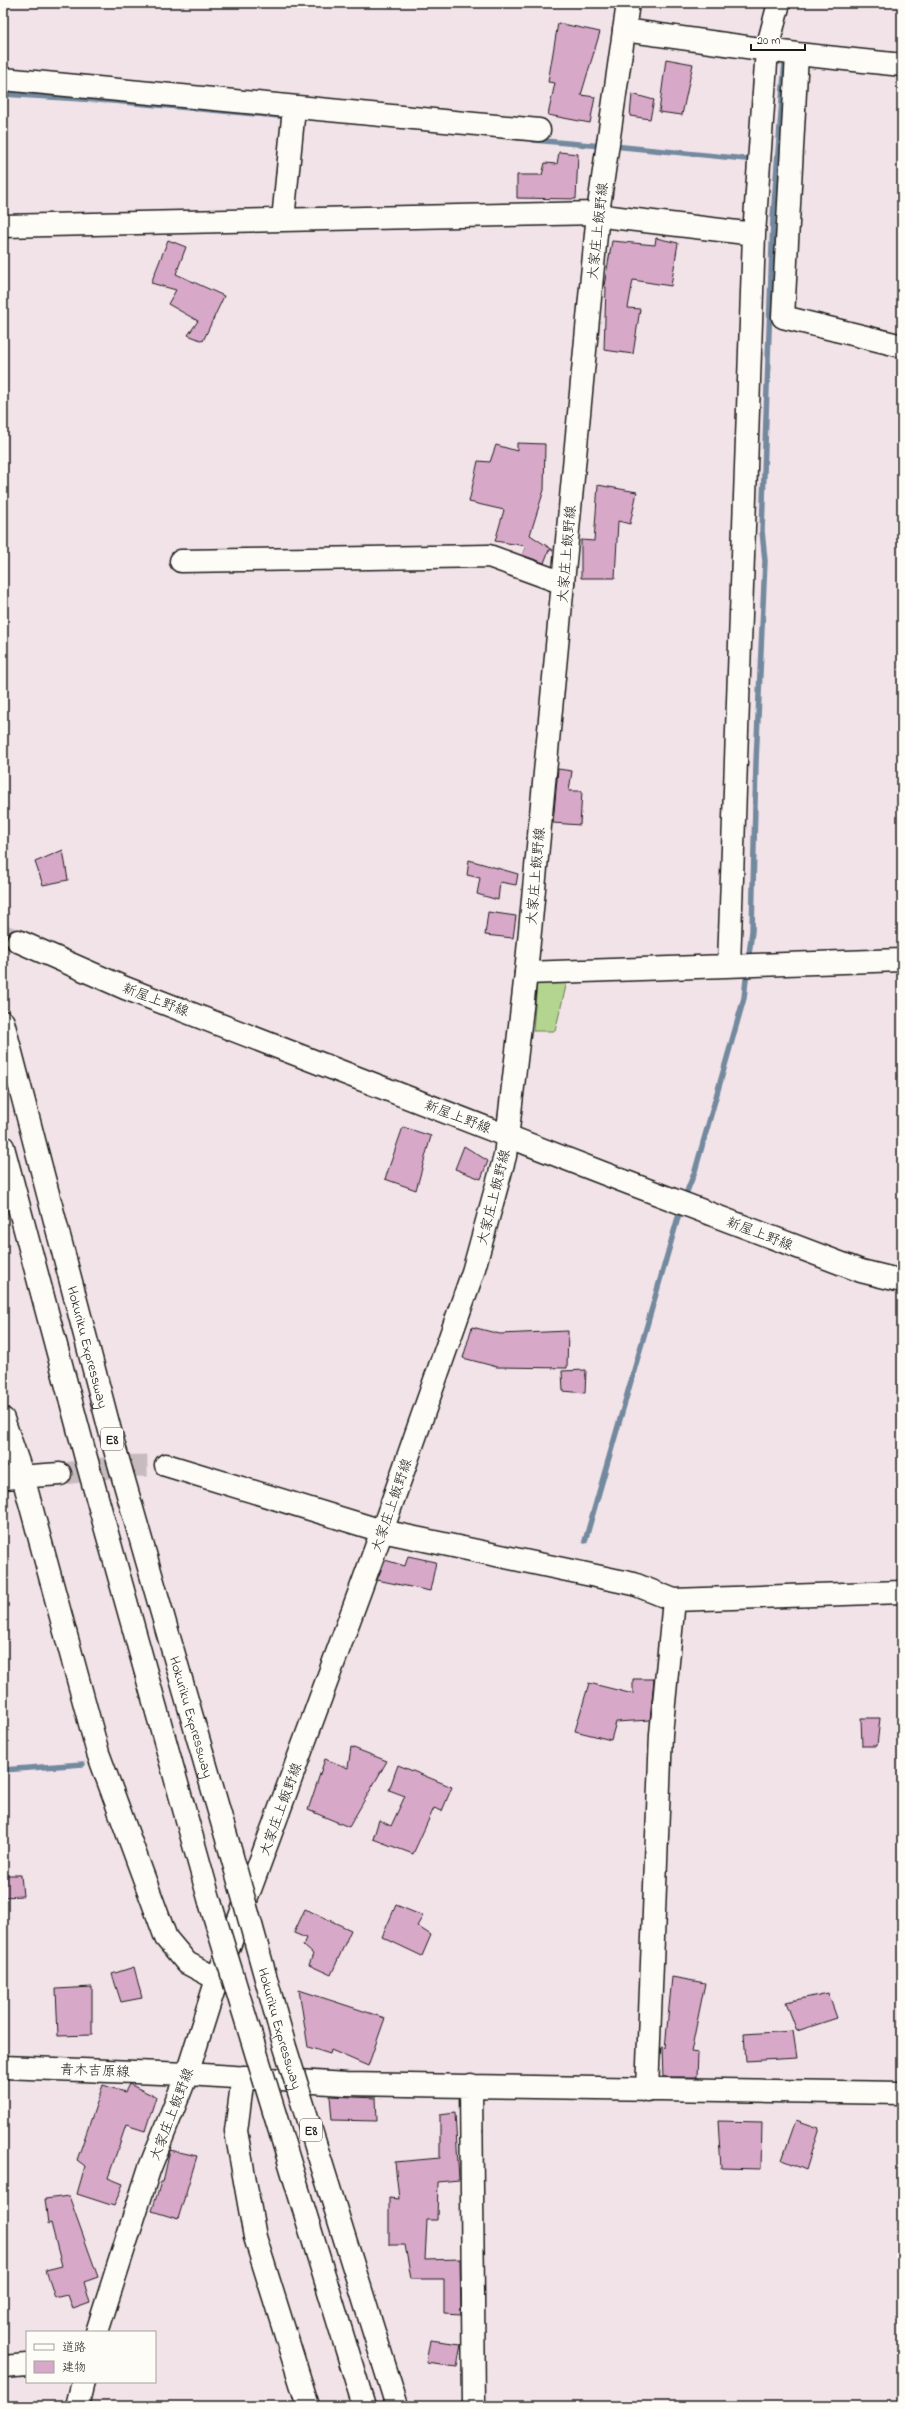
<svg xmlns="http://www.w3.org/2000/svg" width="905" height="2409" viewBox="0 0 905 2409" font-family="'Indie Flower','Klee One',sans-serif">
  <style>
    .green { fill: #b4d58f; stroke: #687856 }
    .lines { fill: none; stroke-linecap: round; stroke-linejoin: round }
    .stream { stroke: #73899e; stroke-width: 5.5 }
    .building { fill: #d8a8c9; stroke: #1c1c1c }
    .minor-tunnel { stroke: #c7bbc0; stroke-width: 22; stroke-dasharray: 22 11; stroke-linecap: butt }
    .major-tunnel { stroke: #c7bbc0; stroke-width: 22; stroke-dasharray: 22 11; stroke-linecap: butt }
    .minor-casing { stroke: #1c1c1c; stroke-width: 25 }
    .major-casing { stroke: #1c1c1c; stroke-width: 25 }
    .highway-casing { stroke: #1c1c1c; stroke-width: 25 }
    .minor { stroke: #fdfcf7; stroke-width: 22 }
    .major { stroke: #fdfcf7; stroke-width: 22 }
    .highway { stroke: #fdfcf7; stroke-width: 22 }
    .highway-bridge-casing { stroke: #1c1c1c; stroke-width: 25; stroke-linecap: butt }
    .highway-bridge { stroke: #fdfcf7; stroke-width: 22 }
    .labels { text-anchor: middle; stroke-width: 3; stroke-linejoin: round; paint-order: stroke }
    .shield { fill: #fdfcf7; stroke: #605f5e; stroke-width: 1 }
    .shield-label { font-size: 13px; font-weight: bold; fill: #1c1c1c }
    .street-label { font-size: 14px; fill: #1c1c1c; stroke: #fdfcf7 }
  </style>
  <rect width="100%" height="100%" fill="#f2e3e9"/>
  <filter id="ink" filterUnits="userSpaceOnUse"><feTurbulence type="fractalNoise" baseFrequency=".025" numOctaves="2"/><feDisplacementMap in="SourceGraphic" scale="8" xChannelSelector="R" yChannelSelector="G"/><feConvolveMatrix kernelMatrix="1 2 1 2 8 2 1 2 1" color-interpolation-filters="sRGB"/></filter>
  <g filter="url(#ink)">
    <!-- green -->
    <path class="green" d="M537,982H567L555,1031H533Z"/>
    <g class="lines">
      <!-- stream -->
      <path class="stream" d="M3,94L113,101L290,117
        M533,140L602,146
        M613,146L756,160
        M748,962L752,931L756,762L765,561L762,531L773,218L785,61
        M684,1199L695,1171L744,998L747,970
        M585,1541L681,1207
        M3,1770L83,1764"/>
    </g>
    <!-- building -->
    <path class="building" d="M558,23L600,32L581,95L595,97L590,123L548,115L555,83L548,82Z
      M666,59L693,64L682,115L659,112Z
      M632,94L654,100L650,119L630,116Z
      M559,152L578,154L576,199L517,198V175H542L545,163L557,164Z
      M656,238L678,243L671,286L633,280L628,308L640,309L633,354L604,350L606,287L604,286L612,241L655,245Z
      M168,240L186,247L176,274L224,296L203,341L188,335L198,321L168,304L176,290L151,283Z
      M517,443L545,444L544,490L530,535L553,550H549L544,563L522,555L526,546L495,541L504,510L469,502L478,461L490,462L496,445L517,451Z
      M598,485L637,492L630,524L618,521L615,578H581V540L594,541Z
      M558,769L572,771L569,791H582L580,825L553,823Z
      M63,850L68,880L43,885L35,862Z
      M469,860L518,874L516,885L500,882L498,900L477,894L480,878L467,875Z
      M488,912L516,916L513,938L485,935Z
      M403,1127L431,1136L416,1190L385,1179Z
      M464,1146L488,1161L481,1179L455,1169Z
      M472,1327L500,1334L568,1331L567,1368L497,1367L463,1358Z
      M586,1370L585,1393L563,1391L562,1371Z
      M408,1556L436,1562L430,1591L377,1580L385,1560L405,1566Z
      M633,1679H654L650,1720L616,1722L611,1740L575,1731L589,1683L633,1694Z
      M861,1718H880L877,1746H862Z
      M351,1747L387,1761L349,1827L308,1810L325,1759L348,1768Z
      M398,1765L452,1787L442,1811L434,1808L413,1854L373,1839L379,1820L391,1826L405,1796L389,1790Z
      M3,1875H21L23,1896L3,1897Z
      M396,1905L423,1916L417,1926L431,1935L422,1956L382,1937Z
      M305,1909L351,1930L331,1975L309,1965L313,1954L303,1945L306,1938L294,1933Z
      M134,1967L142,1998L121,2002L112,1974Z
      M672,1977L705,1983L691,2052L698,2053L697,2077H663L662,2047L665,2048Z
      M92,1987V2035L58,2036L56,1989Z
      M299,1990L385,2018L368,2066L331,2050L330,2054L308,2047Z
      M828,1993L837,2018L797,2031L786,2002Z
      M793,2031L797,2058L746,2061L744,2034Z
      M129,2084L156,2097L145,2131L126,2125L108,2178L123,2184L114,2206L77,2194L85,2166L77,2160L103,2085L125,2092Z
      M330,2096L376,2098L377,2121L332,2120Z
      M455,2113L459,2180L438,2182L437,2220H427L425,2260L460,2259L461,2314L444,2313V2279H411L405,2245H389V2198L399,2199L395,2162L440,2158V2115Z
      M796,2120L819,2128L806,2170L782,2160Z
      M718,2121L762,2122L761,2169L721,2168Z
      M170,2150L197,2156L178,2219L152,2211L161,2182H163Z
      M69,2196L98,2277L84,2282L90,2303L73,2309L68,2295L55,2298L46,2270L62,2266L51,2223L48,2224L45,2199Z
      M430,2340L461,2344L457,2367L426,2363Z"/>
    <g class="lines">
      <!-- minor-tunnel -->
      <path class="minor-tunnel" d="M60,1474L124,1466L166,1465"/>
      <!-- major-tunnel -->
      <path class="major-tunnel" d="M3,935L18,941"/>
      <defs>
        <path id="minor" d="M624,30L797,54L902,65
          M797,54L783,317L902,346
          M3,79L539,130
          M283,220L294,108
          M3,226L598,213L611,217L754,234L767,49L779,3
          M181,561L489,556L563,583
          M729,965L754,234
          M526,973L902,960
          M3,1419L23,1477L98,1753L166,1938L187,1963L217,1979
          M166,1465L382,1531L634,1584L674,1600L902,1592
          M3,1478L60,1474
          M187,2074L346,2084L902,2093
          M243,2077L236,2131L255,2237L308,2406
          M471,2085L474,2406
          M647,2090L661,1734L674,1600
          M3,2367L27,2365"/>
        <path id="major" d="M18,941L125,988L621,1180L861,1271L902,1281
          M3,2067L187,2074
          M97,2332L149,2170L187,2074L217,1979L382,1531L473,1272L505,1156L526,973L598,213L628,3
          M77,2406L83,2382"/>
        <g id="highway">
          <path id="s1" d="M3,1022L114,1446L231,1853"/>
          <path d="M3,1147L86,1458L210,1902"/>
        </g>
      </defs>
      <!-- minor casing -->
      <use href="#minor" class="minor-casing"/>
      <!-- major casing -->
      <use href="#major" class="major-casing"/>
      <!-- highway casing -->
      <use href="#highway" class="highway-casing"/>
      <!-- minor -->
      <use href="#minor" class="minor"/>
      <!-- major -->
      <use href="#major" class="major"/>
      <!-- highway -->
      <use href="#highway" class="highway"/>
      <defs>
        <g id="highway-bridge">
          <path id="s2" d="M231,1853L285,2047L397,2406"/>
          <path d="M210,1902L364,2406"/>
        </g>
      </defs>
      <!-- highway-bridge casing -->
      <use href="#highway-bridge" class="highway-bridge-casing"/>
      <!-- highway-bridge -->
      <use href="#highway-bridge" class="highway-bridge"/>
    </g>
  </g>
  <g class="labels">
    <!-- shield labels -->
    <g class="shield">
      <rect x="101" y="1428" width="22" height="22" rx="3"/>
      <rect x="300" y="2119" width="22" height="22" rx="3"/>
    </g>
    <g class="shield-label">
      <text x="112" y="1444">E8</text>
      <text x="311" y="2135">E8</text>
    </g>
    <!-- street labels -->
    <g class="street-label">
      <text transform="translate(597 231) rotate(-84)" y="5">大家庄上飯野線</text>
      <text transform="translate(566 554) rotate(-85)" y="5">大家庄上飯野線</text>
      <text transform="translate(535 876) rotate(-85)" y="5">大家庄上飯野線</text>
      <text transform="translate(156 999) rotate(21)" y="5">新屋上野線</text>
      <text transform="translate(458 1116) rotate(21)" y="5">新屋上野線</text>
      <text transform="translate(493 1197) rotate(-76)" y="5">大家庄上飯野線</text>
      <text transform="translate(760 1233) rotate(21)" y="5">新屋上野線</text>
      <text dy="5" stroke="none"><textPath href="#s1" startOffset="336">Hokuriku Expressway</textPath></text>
      <text transform="translate(391 1505) rotate(-71)" y="5">大家庄上飯野線</text>
      <text dy="5" stroke="none"><textPath href="#s1" startOffset="720">Hokuriku Expressway</textPath></text>
      <text transform="translate(280 1809) rotate(-70)" y="5">大家庄上飯野線</text>
      <text dy="5" stroke="none"><textPath href="#s2" startOffset="182">Hokuriku Expressway</textPath></text>
      <text transform="translate(95 2070) rotate(2)" y="5">青木吉原線</text>
      <text transform="translate(171 2114) rotate(-69)" y="5">大家庄上飯野線</text>
    </g>
  </g>
  <!-- margin -->
  <rect width="905" height="2409" fill="none" stroke="#fdfcf7" stroke-width="16"/>
  <rect x="8" y="8" width="889" height="2393" fill="none" stroke="#1c1c1c" stroke-width="1.5" filter="url(#ink)"/>
  <!-- legend -->
  <rect x="26" y="2331" width="130" height="52" fill="#fdfcf7" stroke="#a3a29f"/>
  <rect x="34" y="2344" width="20" height="6" fill="#fdfcf7" stroke="#a3a29f"/>
  <text x="62" y="2351" font-size="12" fill="#1c1c1c">道路</text>
  <rect x="34" y="2361" width="20" height="12" fill="#d8a8c9" stroke="#a3a29f"/>
  <text x="62" y="2371" font-size="12" fill="#1c1c1c">建物</text>
  <!-- scale -->
  <path d="M751 44v6h54v-6" fill="none" stroke="#1c1c1c" stroke-width="2"/>
  <text x="757" y="44" font-size="12" fill="#1c1c1c" stroke="#fdfcf7" stroke-width="3" paint-order="stroke">20 m</text>
</svg>
